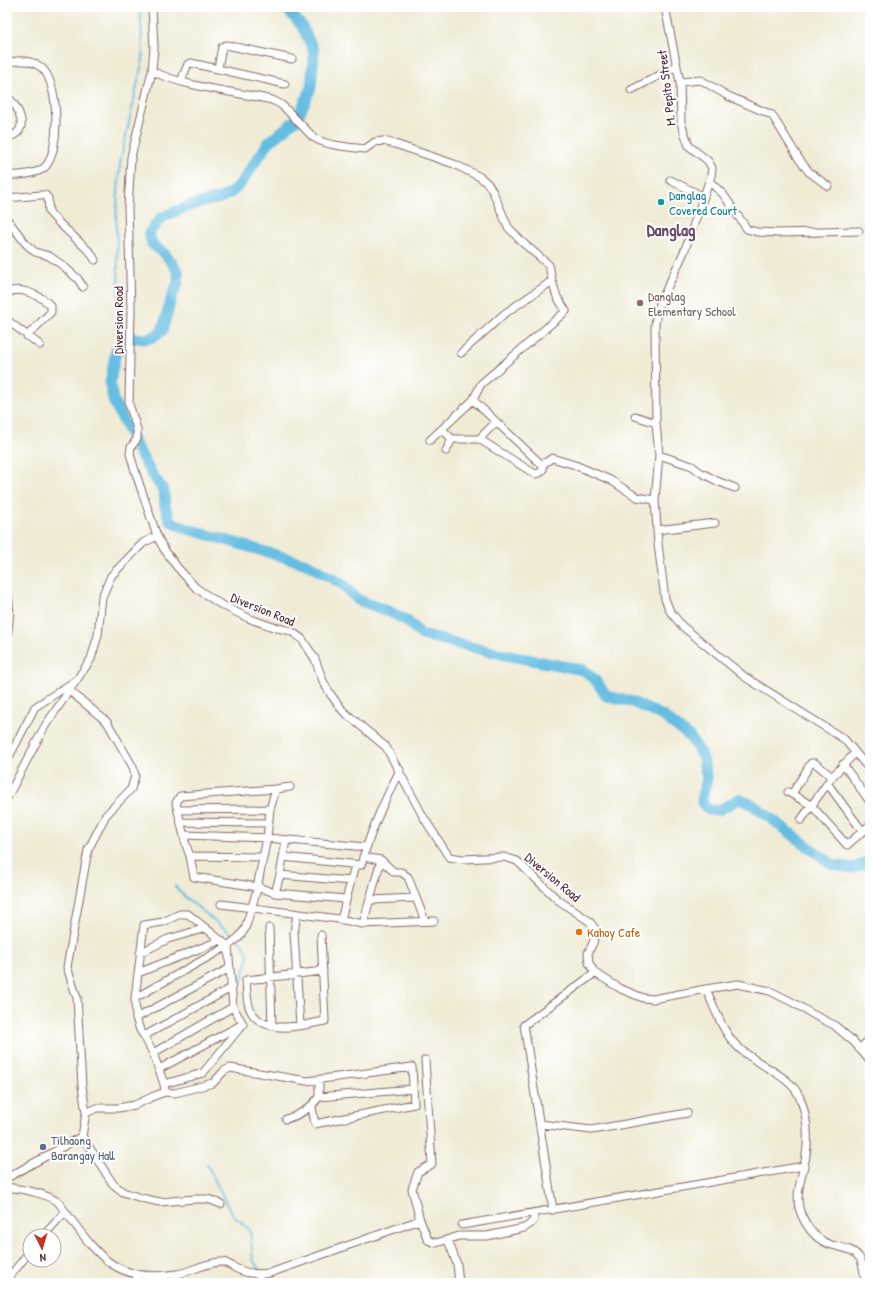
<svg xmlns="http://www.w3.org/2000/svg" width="877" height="1290" viewBox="0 0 877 1290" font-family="'Patrick Hand',sans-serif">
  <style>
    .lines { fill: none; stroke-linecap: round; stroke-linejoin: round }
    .stream { stroke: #65bde2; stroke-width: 2 }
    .river { stroke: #65bde2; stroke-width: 11 }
    .minor-casing { stroke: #846666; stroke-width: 9 }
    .minor { stroke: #fff; stroke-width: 7 }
    .culture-dot { fill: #0f9aa8; stroke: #fff; stroke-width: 1.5 }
    .education-dot { fill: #8d6e63; stroke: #fff; stroke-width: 1.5 }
    .food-dot { fill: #e8710a; stroke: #fff; stroke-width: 1.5 }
    .service-dot { fill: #5c6f8a; stroke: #fff; stroke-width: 1.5 }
    .labels { text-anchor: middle; stroke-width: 4; stroke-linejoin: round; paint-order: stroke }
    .street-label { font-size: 13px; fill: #4a1f2b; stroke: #fff }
    .culture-label { font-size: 13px; fill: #0d838f; stroke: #fff; text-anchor: start }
    .education-label { font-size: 13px; fill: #785e54; stroke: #fff; text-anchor: start }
    .food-label { font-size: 13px; fill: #c56008; stroke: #fff; text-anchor: start }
    .service-label { font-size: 13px; fill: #4e5e75; stroke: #fff; text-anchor: start }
    .district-label { font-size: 17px; font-weight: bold; fill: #6a4a6b; stroke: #fff }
  </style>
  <rect width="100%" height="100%" fill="#fff"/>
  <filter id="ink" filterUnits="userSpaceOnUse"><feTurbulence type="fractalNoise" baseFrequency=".025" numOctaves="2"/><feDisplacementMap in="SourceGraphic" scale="8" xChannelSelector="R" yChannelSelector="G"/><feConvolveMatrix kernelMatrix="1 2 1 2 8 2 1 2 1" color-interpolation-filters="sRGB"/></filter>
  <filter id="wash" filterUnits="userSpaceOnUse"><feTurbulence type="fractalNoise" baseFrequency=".012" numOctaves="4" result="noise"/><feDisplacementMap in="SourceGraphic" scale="16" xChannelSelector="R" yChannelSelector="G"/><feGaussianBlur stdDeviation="0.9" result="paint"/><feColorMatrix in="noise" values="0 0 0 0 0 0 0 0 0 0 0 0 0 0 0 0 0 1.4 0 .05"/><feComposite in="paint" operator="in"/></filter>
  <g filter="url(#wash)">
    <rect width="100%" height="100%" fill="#f0ebd5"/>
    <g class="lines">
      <!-- stream -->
      <path class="stream" d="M116,351L120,323L116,220L120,163L143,59L140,7
        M175,886L185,897L235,937
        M238,940C256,955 244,964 242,981
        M207,1164L229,1209L235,1217L250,1230L253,1260L260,1270
        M267,1275L275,1283"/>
      <!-- river -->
      <path class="river" d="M134,338L147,339L153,337L162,331L172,296L178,283V271L165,254L152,244L149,233L162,217L194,204L220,198L232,192L241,183L269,142L297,119L311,88L314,51L302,26L285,7
        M130,339L116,351L110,382L113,400L137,448L151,473L164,491L165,506L170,521L185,528L307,564L342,584L358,600L388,611L406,620L422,635L505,655L584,670L597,682L606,696L630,701L663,716L689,736L702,755L707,779L703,792L702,803L709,810H719L739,799L753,805L833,865L853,868L870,861"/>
    </g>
  </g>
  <g filter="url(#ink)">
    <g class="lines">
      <defs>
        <path id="minor" d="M152,7L154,47L152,71L131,157L128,208L131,308L129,404L137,429V439L131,447L130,454L136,474L157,536L164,549L177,567L196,588L220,604L248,618L273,627L291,631L302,639L315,659L323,681L331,695L343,711L386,747L424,818L449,857L463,859L504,857L517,861L558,900L589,921L596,930L593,943L588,953L589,963L595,973L621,989L643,998L653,999L706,989L738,984L770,991L792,1002L814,1015L834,1025L854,1042L870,1061
          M665,7L680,82L681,123L689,146L708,161L712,168L711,176L684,252L662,299L657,311L655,325L656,423L659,455L655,500L658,544L665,599L670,611L682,626L745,677L844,739L870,770
          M7,63C18,59 32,60 42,68C59,83 61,151 45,167C38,174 17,176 7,175
          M218,68L222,47L226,45L292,59
          M152,71C187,88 233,91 272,100L280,104L285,108L313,137C325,146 350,147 365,149L375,142L383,141L395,144L454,164L480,177L488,184L493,192L508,227L522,242L549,265L552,281L557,297L566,311L481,384L473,400
          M181,81L188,64L191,63L285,84
          M680,82L701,80L728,96L772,115L799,159L809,172L828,186
          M631,90L677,66
          M7,96C19,107 32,133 7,137
          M670,180L704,197
          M710,182L723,194L747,229L757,232L779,233L859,231
          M7,198L41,195H45L48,198L49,212L58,222L91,253L95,260
          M7,219L26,244L35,252L49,256L62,265L78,279L83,287
          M7,294C18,284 43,297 51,306V312L27,336
          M7,320L40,345
          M461,353L504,314L552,281
          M635,416L656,423
          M479,439L496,422
          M430,440L473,400L542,465L543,469L540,473L535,474L479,439H452L442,429
          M446,451L452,439
          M659,455L692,466L700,472L717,481L735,488
          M542,465L552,458L575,465L610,480L637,497L655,500
          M657,530L715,523
          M7,594C12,607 8,626 7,641
          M70,691L107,722L133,767L135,776L131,789L106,815L88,850L67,967L77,998L82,1086L86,1113L82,1136L113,1184L123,1192L141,1198L160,1202L195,1199H208L221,1204
          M7,761L35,707L75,681
          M843,764L870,802
          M827,783L863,832
          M290,787L276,789L180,796L176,803L186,845L190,856L194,877L258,887L275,893L346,899
          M788,792L811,805L847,845L870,825
          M792,794L811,763H815L832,777
          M7,798L45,726L91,659L98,635L102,597L111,576L143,543L157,536
          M178,810L270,809
          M801,820L832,777L855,753
          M182,822L269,823
          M184,835L267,838L366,847
          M190,856L263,857
          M283,857L361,865C370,832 384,801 400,770
          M363,857L381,860L394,872H401L408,877L425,921
          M280,875L351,881
          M275,893L280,875L286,840
          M371,900L416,898
          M221,904L339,919L363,924L434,921
          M297,914L294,933L300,1025
          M341,920L355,865
          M363,924L381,860
          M269,928L272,1026
          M321,935L325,1021C303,1025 268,1036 252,1013C246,1004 247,990 246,980L323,971
          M140,953L168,939L206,928
          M138,973L221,940
          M706,989C715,1008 722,1032 738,1047C755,1064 792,1076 800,1098C809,1120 809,1143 804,1166C800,1183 794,1200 802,1216C808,1229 818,1241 832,1245C842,1248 852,1248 859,1257C864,1264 864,1274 865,1283
          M135,998L228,946L239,937L245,929L256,893L267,838L270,809L276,789
          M136,1018L230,968
          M144,1036L231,988
          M859,1049L870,1039
          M153,1053L233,1007
          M425,1060L432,1164L418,1172L412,1189L420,1220L428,1240L436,1243L459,1236H487L524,1228L529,1225L534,1220L533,1213
          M159,1069L239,1026
          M164,1084L203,1073L243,1024
          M165,1092L164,1084L153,1053L144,1036L140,1030L136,1018L135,998L144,925L163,922L180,914H188L228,946L233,1007L243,1024
          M319,1097L413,1089
          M86,1113L97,1108H118L135,1105L154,1096L165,1092L175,1093L213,1083L224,1071L230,1068L307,1081L412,1067L414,1104L315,1124L312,1107
          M286,1119C300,1115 311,1108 319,1097V1080
          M540,1124L592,1130L687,1113
          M7,1178L82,1136
          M7,1187C24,1190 43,1192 58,1202C94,1248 109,1285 177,1274C191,1272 206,1262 221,1262C226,1262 230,1265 235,1268C247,1274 257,1275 270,1273L420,1220
          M553,1210L524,1025L595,973
          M462,1225L804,1166
          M43,1236L65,1212
          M448,1240L457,1264L459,1283
          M136,1275L138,1283
          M258,1279L265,1283
          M7,1280L30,1251
          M258,1283L259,1274"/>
      </defs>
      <!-- minor casing -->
      <use href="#minor" class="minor-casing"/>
      <!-- minor -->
      <use href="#minor" class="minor"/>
    </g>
  </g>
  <!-- markers -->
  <circle class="culture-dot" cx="661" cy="202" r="4"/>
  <circle class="education-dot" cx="640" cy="303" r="4"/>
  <circle class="food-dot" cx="579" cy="932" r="4"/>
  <circle class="service-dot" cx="43" cy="1147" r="4"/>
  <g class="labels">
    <!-- street labels -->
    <g class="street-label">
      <text transform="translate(666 88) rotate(-97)" y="5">M. Pepito Street</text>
      <text transform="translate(118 320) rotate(-90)" y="5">Diversion Road</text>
      <text transform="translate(263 609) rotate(22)" y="5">Diversion Road</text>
      <text transform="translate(553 877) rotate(40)" y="5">Diversion Road</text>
    </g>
    <!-- culture labels -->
    <g class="culture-label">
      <text x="669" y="200">Danglag<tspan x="669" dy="15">Covered Court</tspan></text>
    </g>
    <!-- education labels -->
    <g class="education-label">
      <text x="648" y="301">Danglag<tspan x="648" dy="15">Elementary School</tspan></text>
    </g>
    <!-- food labels -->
    <g class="food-label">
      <text x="587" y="937">Kahoy Cafe</text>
    </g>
    <!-- service labels -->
    <g class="service-label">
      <text x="51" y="1145">Tilhaong<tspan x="51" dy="15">Barangay Hall</tspan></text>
    </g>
    <!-- district labels -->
    <g class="district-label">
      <text x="671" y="236">Danglag</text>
    </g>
  </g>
  <!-- margin -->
  <rect width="877" height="1290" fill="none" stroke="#fff" stroke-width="24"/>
  <!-- north arrow -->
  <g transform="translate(42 1248) rotate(175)"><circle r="19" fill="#ffffff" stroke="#b7a5aa"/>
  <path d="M0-3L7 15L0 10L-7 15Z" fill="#c8321e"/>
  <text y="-6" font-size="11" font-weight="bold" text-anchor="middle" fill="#4a1f2b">N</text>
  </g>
</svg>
